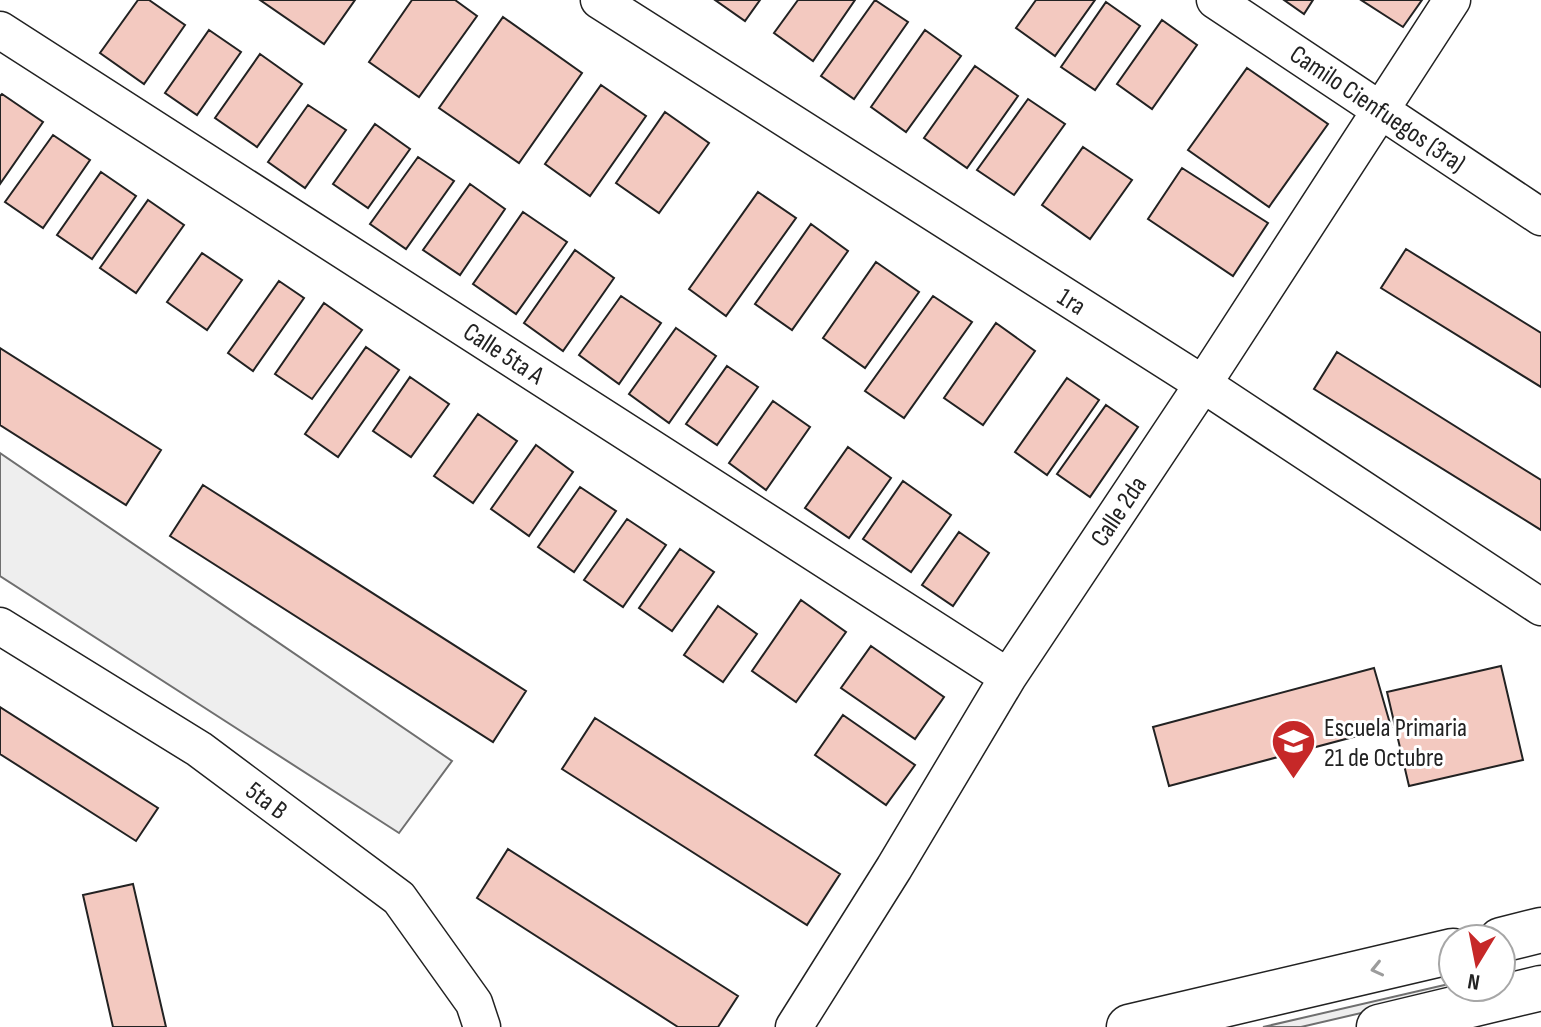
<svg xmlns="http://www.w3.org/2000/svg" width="1541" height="1027" viewBox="0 0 1541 1027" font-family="'Sofia Sans Condensed',sans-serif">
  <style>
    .green { fill: #eee; stroke: #6f6f6f; stroke-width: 2 }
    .building { fill: #f3c9c0; stroke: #222; stroke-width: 2 }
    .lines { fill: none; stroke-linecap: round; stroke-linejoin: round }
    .minor-casing { stroke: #222; stroke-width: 39 }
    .secondary-casing { stroke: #222; stroke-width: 47 }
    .minor { stroke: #fff; stroke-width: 36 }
    .secondary { stroke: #fff; stroke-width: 44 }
    .oneway { stroke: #9c9c9c }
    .labels { text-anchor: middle; stroke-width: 6; stroke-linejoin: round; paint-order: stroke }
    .street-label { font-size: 26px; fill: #222; stroke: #fff }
    .poi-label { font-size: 26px; fill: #222; stroke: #fff; text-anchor: start }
  </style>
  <rect width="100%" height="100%" fill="#fff"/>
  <!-- green -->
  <path class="green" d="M0,453L452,761L399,833L0,576Z
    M1453,983V987H1473L1301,1027H1263Z"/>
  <!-- building -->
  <path class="building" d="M138,0H149L185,25L144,84L100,53Z
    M260,0H355L324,44Z
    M412,0H455L477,16L419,97L369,62Z
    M715,0H760L745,21Z
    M798,0H855L813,61L774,33Z
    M875,0L908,22L854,99L821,76Z
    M1036,0H1095L1055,56L1016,28Z
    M1284,0H1313L1304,14Z
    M1361,0H1422L1403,27Z
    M1106,2L1140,26L1095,90L1061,67Z
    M503,17L582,73L519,163L439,108Z
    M1162,20L1197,45L1152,109L1117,84Z
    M209,30L241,52L197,115L165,93Z
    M925,30L961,56L906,132L871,107Z
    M260,54L302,84L257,147L215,118Z
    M975,66L1018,96L967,168L924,138Z
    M1247,68L1328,124L1269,207L1188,150Z
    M601,85L646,116L590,196L545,164Z
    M2,94L43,122L0,184V96Z
    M1028,99L1065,124L1014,195L977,170Z
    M308,105L346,130L305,188L268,162Z
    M665,112L709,143L659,213L616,183Z
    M375,124L410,149L368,208L333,184Z
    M53,135L90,160L43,228L5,202Z
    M1083,147L1132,180L1090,239L1042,205Z
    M418,157L454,181L406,249L370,224Z
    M1182,168L1268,223L1233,276L1148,219Z
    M101,172L136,196L92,259L57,235Z
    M470,184L505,209L460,275L423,250Z
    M758,192L796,218L726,316L689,289Z
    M148,200L184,225L136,293L100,268Z
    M523,212L567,242L516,314L473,284Z
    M811,224L848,251L792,330L755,304Z
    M1406,249L1541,333V387L1381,288Z
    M575,250L614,278L563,351L524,323Z
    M202,253L242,280L207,330L167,302Z
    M876,262L919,292L865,368L823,338Z
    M279,281L304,298L253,371L228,353Z
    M621,296L661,323L619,384L579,355Z
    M933,296L972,322L904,418L865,391Z
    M324,303L362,330L312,399L275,374Z
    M996,323L1035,351L983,425L944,398Z
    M676,328L716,356L669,423L629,394Z
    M366,347L399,370L338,457L305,434Z
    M0,348L161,450L126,505L0,425Z
    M1337,352L1541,480V530L1314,389Z
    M727,366L758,387L717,445L686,424Z
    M410,377L449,404L411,457L373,431Z
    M1067,378L1099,400L1047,475L1015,452Z
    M773,401L810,427L766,490L729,463Z
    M1106,405L1138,427L1090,497L1057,474Z
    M478,414L517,441L473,503L434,476Z
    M536,445L573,472L529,536L491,509Z
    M848,447L891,478L849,538L805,508Z
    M903,481L951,515L911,572L863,539Z
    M203,485L526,691L493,742L170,536Z
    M580,487L616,511L574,572L538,547Z
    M627,519L666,545L623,607L584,580Z
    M959,532L989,553L953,606L922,585Z
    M680,549L714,572L672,631L639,608Z
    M801,600L846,632L796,702L752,671Z
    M718,606L757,634L723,682L684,655Z
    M871,646L944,697L915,739L841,688Z
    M1501,666L1523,760L1409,786L1387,692Z
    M1374,668L1391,727L1169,786L1153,727Z
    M0,707L158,808L136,841L0,754Z
    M843,715L915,765L886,805L815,755Z
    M595,718L840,874L807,925L562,769Z
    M508,849L738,996L718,1027H678L477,898Z
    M133,884L166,1027H113L83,895Z"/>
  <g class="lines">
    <defs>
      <path id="minor" d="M599,0L1203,384L1541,607
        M1215,0L1541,217
        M0,30L1008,677
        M0,626L199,749L399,898L474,1003L482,1027
        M794,1027L894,868L1008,677L1203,384L1452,0"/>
      <path id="secondary" d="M1501,940L1541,930
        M1129,1027L1453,951
        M1379,1027L1541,988"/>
    </defs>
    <!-- minor casing -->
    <use href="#minor" class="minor-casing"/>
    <!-- secondary casing -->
    <use href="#secondary" class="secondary-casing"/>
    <!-- minor -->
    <use href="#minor" class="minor"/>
    <!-- secondary -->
    <use href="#secondary" class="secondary"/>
  </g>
  <!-- one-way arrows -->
  <defs><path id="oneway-chevron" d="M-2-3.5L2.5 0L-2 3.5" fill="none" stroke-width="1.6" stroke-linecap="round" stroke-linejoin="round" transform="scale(2)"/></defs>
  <use class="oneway" href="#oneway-chevron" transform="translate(1377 969) rotate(167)"/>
  <!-- icons -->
  <defs>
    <symbol id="school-pin" viewBox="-11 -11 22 30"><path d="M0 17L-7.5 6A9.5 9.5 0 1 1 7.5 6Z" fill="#c62828" stroke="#fff"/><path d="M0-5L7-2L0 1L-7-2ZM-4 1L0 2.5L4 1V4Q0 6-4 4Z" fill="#fff"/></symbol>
  </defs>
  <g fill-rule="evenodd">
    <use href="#school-pin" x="1268" y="716" width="51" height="69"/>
  </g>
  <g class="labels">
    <!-- street labels -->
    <g class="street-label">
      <text transform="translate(1378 108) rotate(34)" y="9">Camilo Cienfuegos (3ra)</text>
      <text transform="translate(1072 301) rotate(32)" y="9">1ra</text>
      <text transform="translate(504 353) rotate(33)" y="9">Calle 5ta A</text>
      <text transform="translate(1118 511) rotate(-56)" y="9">Calle 2da</text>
      <text transform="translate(267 800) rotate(37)" y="9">5ta B</text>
    </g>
    <!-- poi labels -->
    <g class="poi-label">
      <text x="1324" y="736">Escuela Primaria<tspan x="1324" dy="30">21 de Octubre</tspan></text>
    </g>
  </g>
  <!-- north arrow -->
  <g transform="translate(1477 963) rotate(190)"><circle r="38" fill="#ffffff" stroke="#a7a7a7" stroke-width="2"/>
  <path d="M0-6L14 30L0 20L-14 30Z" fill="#c62828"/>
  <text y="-12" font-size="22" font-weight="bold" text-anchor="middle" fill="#222222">N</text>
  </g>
</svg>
